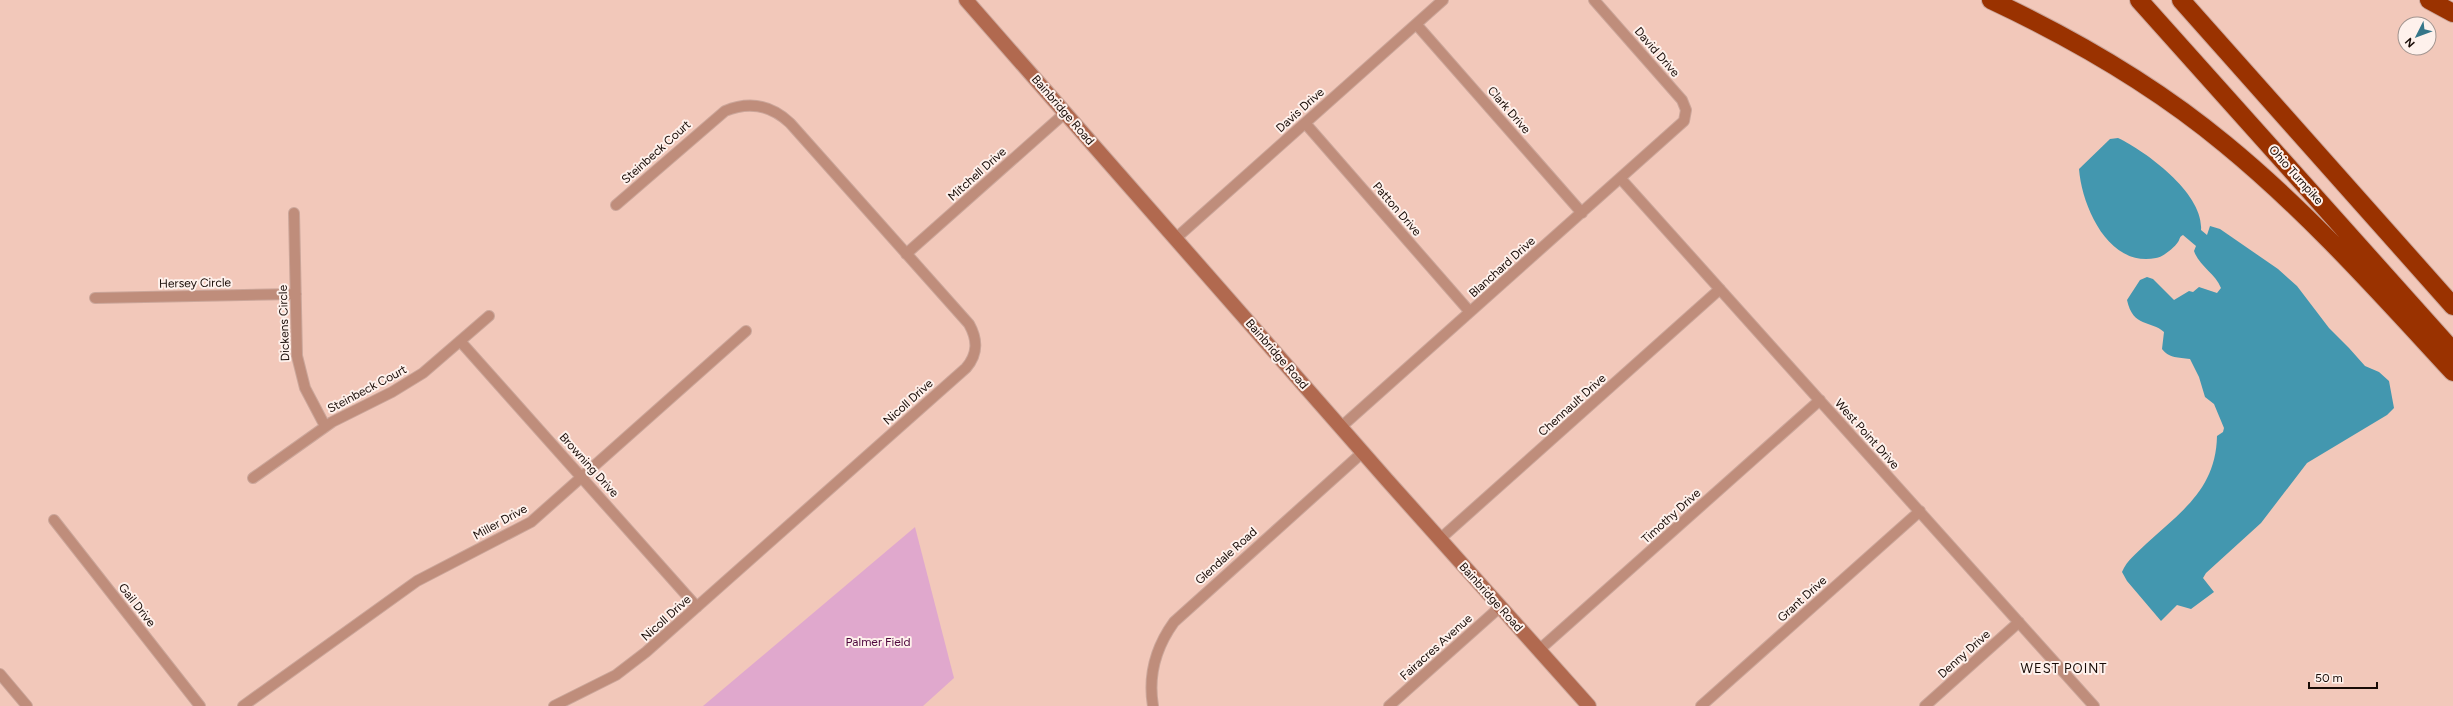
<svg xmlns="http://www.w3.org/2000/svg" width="2453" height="706" viewBox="0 0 2453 706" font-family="Figtree,sans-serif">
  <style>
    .green { fill: #e0a8cd }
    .water { fill: #4397af }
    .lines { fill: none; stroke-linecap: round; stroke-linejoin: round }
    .street-casing { stroke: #cba69a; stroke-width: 12 }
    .secondary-casing { stroke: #cba69a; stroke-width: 16 }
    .highway-casing { stroke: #cba69a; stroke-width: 20 }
    .street { stroke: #bf8d7b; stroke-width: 10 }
    .secondary { stroke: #b1694f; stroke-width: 14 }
    .highway { stroke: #9a3200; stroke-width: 18 }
    .labels { text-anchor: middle; stroke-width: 4; stroke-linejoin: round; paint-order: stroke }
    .street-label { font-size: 12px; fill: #180b06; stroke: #fef1ec }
    .park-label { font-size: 12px; fill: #4d063d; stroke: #fef1ec }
    .neighbourhood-label { font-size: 13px; letter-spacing: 1px; fill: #180b06; stroke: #fef1ec }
  </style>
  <rect width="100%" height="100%" fill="#f2c8ba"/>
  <!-- green -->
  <path class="green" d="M915,527L954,678L923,706H703Z"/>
  <!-- water -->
  <path class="water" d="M2118,138C2147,152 2204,194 2201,230L2207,235L2210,226L2220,229L2278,269L2297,286L2329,328L2349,348L2365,366L2379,372L2389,381L2394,408L2387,415L2307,463L2261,523L2206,573L2203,578L2214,592L2191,609L2177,605L2161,621L2127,581L2122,572C2127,560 2137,553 2146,544C2181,512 2216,489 2217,436L2223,432L2224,428L2214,404L2205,397L2199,377L2190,359C2178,357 2170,359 2162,349L2164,332C2151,320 2133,328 2127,300L2140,280L2147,277L2153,279L2174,300L2189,291L2193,292L2199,287L2217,293L2221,288C2215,273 2199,266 2194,251L2196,246L2183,235C2179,237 2180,239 2178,242C2174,248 2163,257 2156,258C2109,268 2082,207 2079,169L2110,139Z"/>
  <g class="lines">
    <defs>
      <path id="street" d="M1416,24L1582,213
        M1305,123L1470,312
        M1621,179L2094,706
        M294,213L297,356L305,388L325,426
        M1175,239L1443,0
        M906,254L1065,113
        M95,298L296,294
        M460,341L697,607
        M1341,427L1684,121L1686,110L1682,100L1594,0
        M253,478L332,422L392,392L423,373L489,316
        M54,520L200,706
        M1440,539L1720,289
        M1539,650L1820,400
        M0,674L27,706
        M243,706L417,581L531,522L746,331
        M554,706L616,675L646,652L966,368C978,354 978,340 969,324L790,123C771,105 749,101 725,111L616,205
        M1153,706C1148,676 1156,647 1174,622L1363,452
        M1389,706L1500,607
        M1701,706L1920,511
        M1925,706L2019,622"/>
      <path id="secondary" d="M966,0L1387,480L1589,706"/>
      <path id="highway" d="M1991,0C2074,39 2154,85 2225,144C2308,212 2380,293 2453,372
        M2139,0L2453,351
        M2181,0L2453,306
        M2429,0L2453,13"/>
    </defs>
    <!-- street casing -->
    <use href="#street" class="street-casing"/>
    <!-- secondary casing -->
    <use href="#secondary" class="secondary-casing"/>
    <!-- highway casing -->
    <use href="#highway" class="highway-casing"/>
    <!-- street -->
    <use href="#street" class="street"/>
    <!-- secondary -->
    <use href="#secondary" class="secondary"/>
    <!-- highway -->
    <use href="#highway" class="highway"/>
  </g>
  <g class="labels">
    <!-- street labels -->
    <g class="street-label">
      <text transform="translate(1657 52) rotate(49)" y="4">David Drive</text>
      <text transform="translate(1063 110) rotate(49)" y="4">Bainbridge Road</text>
      <text transform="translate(1300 110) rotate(-42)" y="4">Davis Drive</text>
      <text transform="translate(1509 110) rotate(49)" y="4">Clark Drive</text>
      <text transform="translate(656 152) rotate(-42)" y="4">Steinbeck Court</text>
      <text transform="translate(977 174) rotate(-42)" y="4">Mitchell Drive</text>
      <text transform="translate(2296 175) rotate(48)" y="4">Ohio Turnpike</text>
      <text transform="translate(1397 209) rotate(49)" y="4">Patton Drive</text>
      <text transform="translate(1502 267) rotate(-42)" y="4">Blanchard Drive</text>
      <text transform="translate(195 283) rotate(-1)" y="4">Hersey Circle</text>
      <text transform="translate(284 323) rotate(-92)" y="4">Dickens Circle</text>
      <text transform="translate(1277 354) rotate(49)" y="4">Bainbridge Road</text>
      <text transform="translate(367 389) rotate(-28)" y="4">Steinbeck Court</text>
      <text transform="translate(908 402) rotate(-42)" y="4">Nicoll Drive</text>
      <text transform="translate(1572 405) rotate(-42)" y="4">Chennault Drive</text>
      <text transform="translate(1867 434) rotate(48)" y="4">West Point Drive</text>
      <text transform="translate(589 465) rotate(48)" y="4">Browning Drive</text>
      <text transform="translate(1671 516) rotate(-42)" y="4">Timothy Drive</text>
      <text transform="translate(500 522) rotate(-29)" y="4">Miller Drive</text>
      <text transform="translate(1226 556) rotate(-42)" y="4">Glendale Road</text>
      <text transform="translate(1491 597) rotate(48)" y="4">Bainbridge Road</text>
      <text transform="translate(1802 599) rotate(-42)" y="4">Grant Drive</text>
      <text transform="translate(137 605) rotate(52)" y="4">Gail Drive</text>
      <text transform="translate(666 618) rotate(-42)" y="4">Nicoll Drive</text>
      <text transform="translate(1436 647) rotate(-42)" y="4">Fairacres Avenue</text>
      <text transform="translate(1964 654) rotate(-42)" y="4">Denny Drive</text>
    </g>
    <!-- park labels -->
    <g class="park-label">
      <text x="878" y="646">Palmer Field</text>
    </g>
    <!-- neighbourhood labels -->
    <g class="neighbourhood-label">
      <text x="2064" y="673">WEST POINT</text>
    </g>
  </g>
  <!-- north arrow -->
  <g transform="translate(2417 36) rotate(228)"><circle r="19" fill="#fef1ec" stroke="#a29590"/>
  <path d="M0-3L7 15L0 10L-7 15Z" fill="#357689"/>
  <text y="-6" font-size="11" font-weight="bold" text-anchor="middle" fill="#180b06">N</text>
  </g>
  <!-- scale -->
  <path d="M2309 682v6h68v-6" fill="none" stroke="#180b06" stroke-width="2"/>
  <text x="2315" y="682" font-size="12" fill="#180b06" stroke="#fef1ec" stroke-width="3" paint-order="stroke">50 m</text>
</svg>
